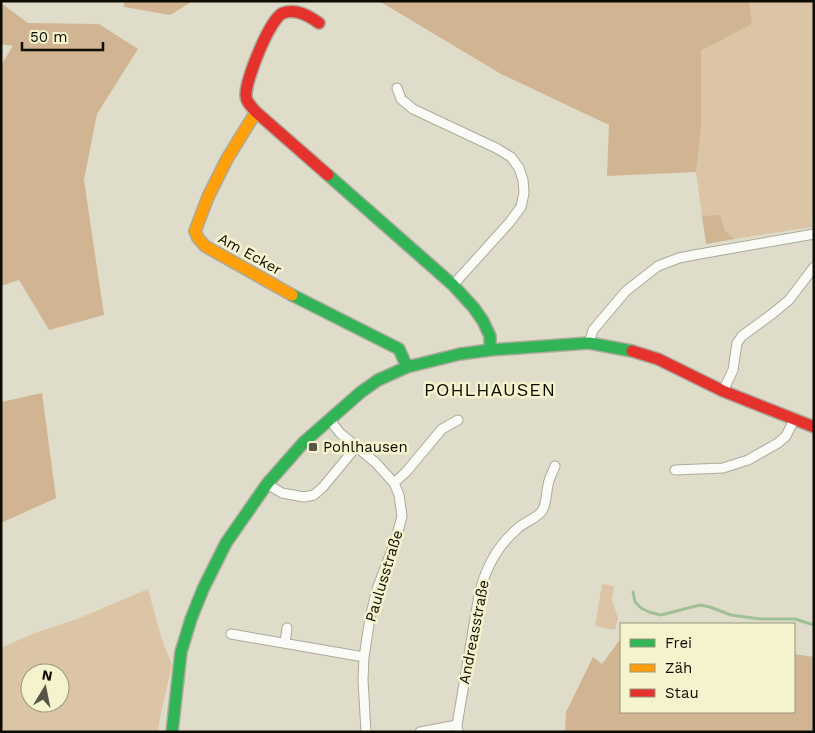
<svg xmlns="http://www.w3.org/2000/svg" width="815" height="733" viewBox="0 0 815 733" font-family="'Work Sans',sans-serif">
  <style>
    .green { fill: #dcc4a7; fill-rule: evenodd }
    .forest { fill: #d1b592 }
    .lines { fill: none; stroke-linecap: round; stroke-linejoin: round }
    .stream { stroke: #a0c198; stroke-width: 3 }
    .street-casing { stroke: #abaa9b; stroke-width: 11 }
    .fast-casing { stroke: #abaa9b; stroke-width: 14 }
    .slow-casing { stroke: #abaa9b; stroke-width: 14 }
    .jam-casing { stroke: #abaa9b; stroke-width: 14 }
    .street { stroke: #fafaf7; stroke-width: 9 }
    .fast { stroke: #30b455; stroke-width: 11 }
    .slow { stroke: #ff9f0a; stroke-width: 11 }
    .jam { stroke: #e5322d; stroke-width: 11 }
    .poi-dot { fill: #565548; stroke: #f5f2ce; stroke-width: 2 }
    .labels { text-anchor: middle; stroke-width: 5; stroke-linejoin: round; paint-order: stroke }
    .street-label { font-size: 15px; fill: #0d0c02; stroke: #f5f2ce }
    .poi-label { font-size: 15px; fill: #0d0c02; stroke: #f5f2ce; text-anchor: start }
    .quarter-label { font-size: 18px; letter-spacing: 1px; fill: #0d0c02; stroke: #f5f2ce }
  </style>
  <rect width="100%" height="100%" fill="#dfddca"/>
  <!-- green -->
  <path class="green" d="M749,1H814V208L812,227L735,239L725,231L720,216H702L696,172L701,131V51L752,24Z
    M602,584L614,586L612,600L618,618L615,630L595,626Z
    M148,589L162,640L172,665L160,718L158,732H1V648L32,634L77,619ZM30,673H60V703H30Z"/>
  <!-- forest -->
  <path class="forest" d="M124,1H193L170,15L124,7Z
    M379,1H749L752,24L701,51V131L696,172L607,176L609,125L501,74Z
    M1,3L28,23L99,24L138,49L97,114L84,180L104,315L49,330L19,280L1,286V65L13,46L1,44Z
    M720,215L725,231L735,239L706,244L702,216Z
    M42,393L56,498L1,523V402Z
    M619,641H621V712H794V654L814,657V732H565L566,712L593,657L602,664Z"/>
  <g class="lines">
    <!-- stream -->
    <path class="stream" d="M633,592L635,602L641,608L649,612L661,615L700,605L710,607L731,615L760,619H795L814,625"/>
    <defs>
      <path id="street" d="M397,88L401,99L413,109L496,148L511,157L519,168L523,180L524,193L521,207L509,223L453,285
        M589,343L593,330L626,291L658,266L679,258L694,255L814,234
        M723,391L733,370L737,343L742,336L772,314L789,300L814,267
        M329,419L340,433L376,463L394,483L399,495L402,516L396,539L377,589L370,618L364,657L363,680L366,732
        M675,470L723,468L748,460L778,443L786,436L794,420
        M394,483L406,472L442,429L458,420
        M267,484L282,493L304,497L314,495L323,487L357,446
        M231,634L364,657
        M285,643L287,628
        M420,732L457,725
        M458,732L457,725L479,595C485,569 496,547 517,529C524,522 536,519 542,511C547,503 546,493 548,485C549,478 553,472 555,466"/>
      <path id="fast" d="M328,175L453,285L474,308L483,321L490,336V350
        M292,295L399,349L407,367
        M172,732L181,652L191,619L203,589L226,543L267,484L304,442L361,392L378,380L407,367L460,354L490,350L589,343L632,351"/>
      <path id="slow" d="M256,112L227,159L208,197L195,231L198,238L205,246L292,295"/>
      <path id="jam" d="M319,23C309,16 296,8 283,13C270,18 245,81 246,96C246,102 252,107 256,112L328,175
        M632,351L658,359L723,391L814,427"/>
    </defs>
    <!-- street casing -->
    <use href="#street" class="street-casing"/>
    <!-- fast casing -->
    <use href="#fast" class="fast-casing"/>
    <!-- slow casing -->
    <use href="#slow" class="slow-casing"/>
    <!-- jam casing -->
    <use href="#jam" class="jam-casing"/>
    <!-- street -->
    <use href="#street" class="street"/>
    <!-- fast -->
    <use href="#fast" class="fast"/>
    <!-- slow -->
    <use href="#slow" class="slow"/>
    <!-- jam -->
    <use href="#jam" class="jam"/>
  </g>
  <!-- markers -->
  <rect class="poi-dot" x="308" y="442" width="10" height="10" rx="2.5"/>
  <g class="labels">
    <!-- street labels -->
    <g class="street-label">
      <text transform="translate(250 254) rotate(29)" y="5">Am Ecker</text>
      <text transform="translate(384 576) rotate(-73)" y="5">Paulusstraße</text>
      <text transform="translate(474 632) rotate(-79)" y="5">Andreasstraße</text>
    </g>
    <!-- poi labels -->
    <g class="poi-label">
      <text x="323" y="452">Pohlhausen</text>
    </g>
    <!-- quarter labels -->
    <g class="quarter-label">
      <text x="490" y="396">POHLHAUSEN</text>
    </g>
  </g>
  <!-- border -->
  <rect width="815" height="733" fill="none" stroke="#0d0c02" stroke-width="5"/>
  <!-- legend -->
  <rect x="620" y="623" width="175" height="90" fill="#f5f2ce" stroke="#98967c"/>
  <rect x="630" y="639" width="25" height="8" fill="#30b455" stroke="#98967c"/>
  <text x="665" y="648" font-size="15" fill="#0d0c02">Frei</text>
  <rect x="630" y="664" width="25" height="8" fill="#ff9f0a" stroke="#98967c"/>
  <text x="665" y="673" font-size="15" fill="#0d0c02">Zäh</text>
  <rect x="630" y="689" width="25" height="8" fill="#e5322d" stroke="#98967c"/>
  <text x="665" y="698" font-size="15" fill="#0d0c02">Stau</text>
  <!-- north arrow -->
  <g transform="translate(45 688) rotate(10)"><circle r="24" fill="#f5f2ce" stroke="#98967c"/>
  <path d="M0-4L9 19L0 12L-9 19Z" fill="#565548"/>
  <text y="-8" font-size="14" font-weight="bold" text-anchor="middle" fill="#0d0c02">N</text>
  </g>
  <!-- scale -->
  <path d="M22 42v8h81v-8" fill="none" stroke="#0d0c02" stroke-width="2.5"/>
  <text x="30" y="42" font-size="15" fill="#0d0c02" stroke="#f5f2ce" stroke-width="4" paint-order="stroke">50 m</text>
</svg>
